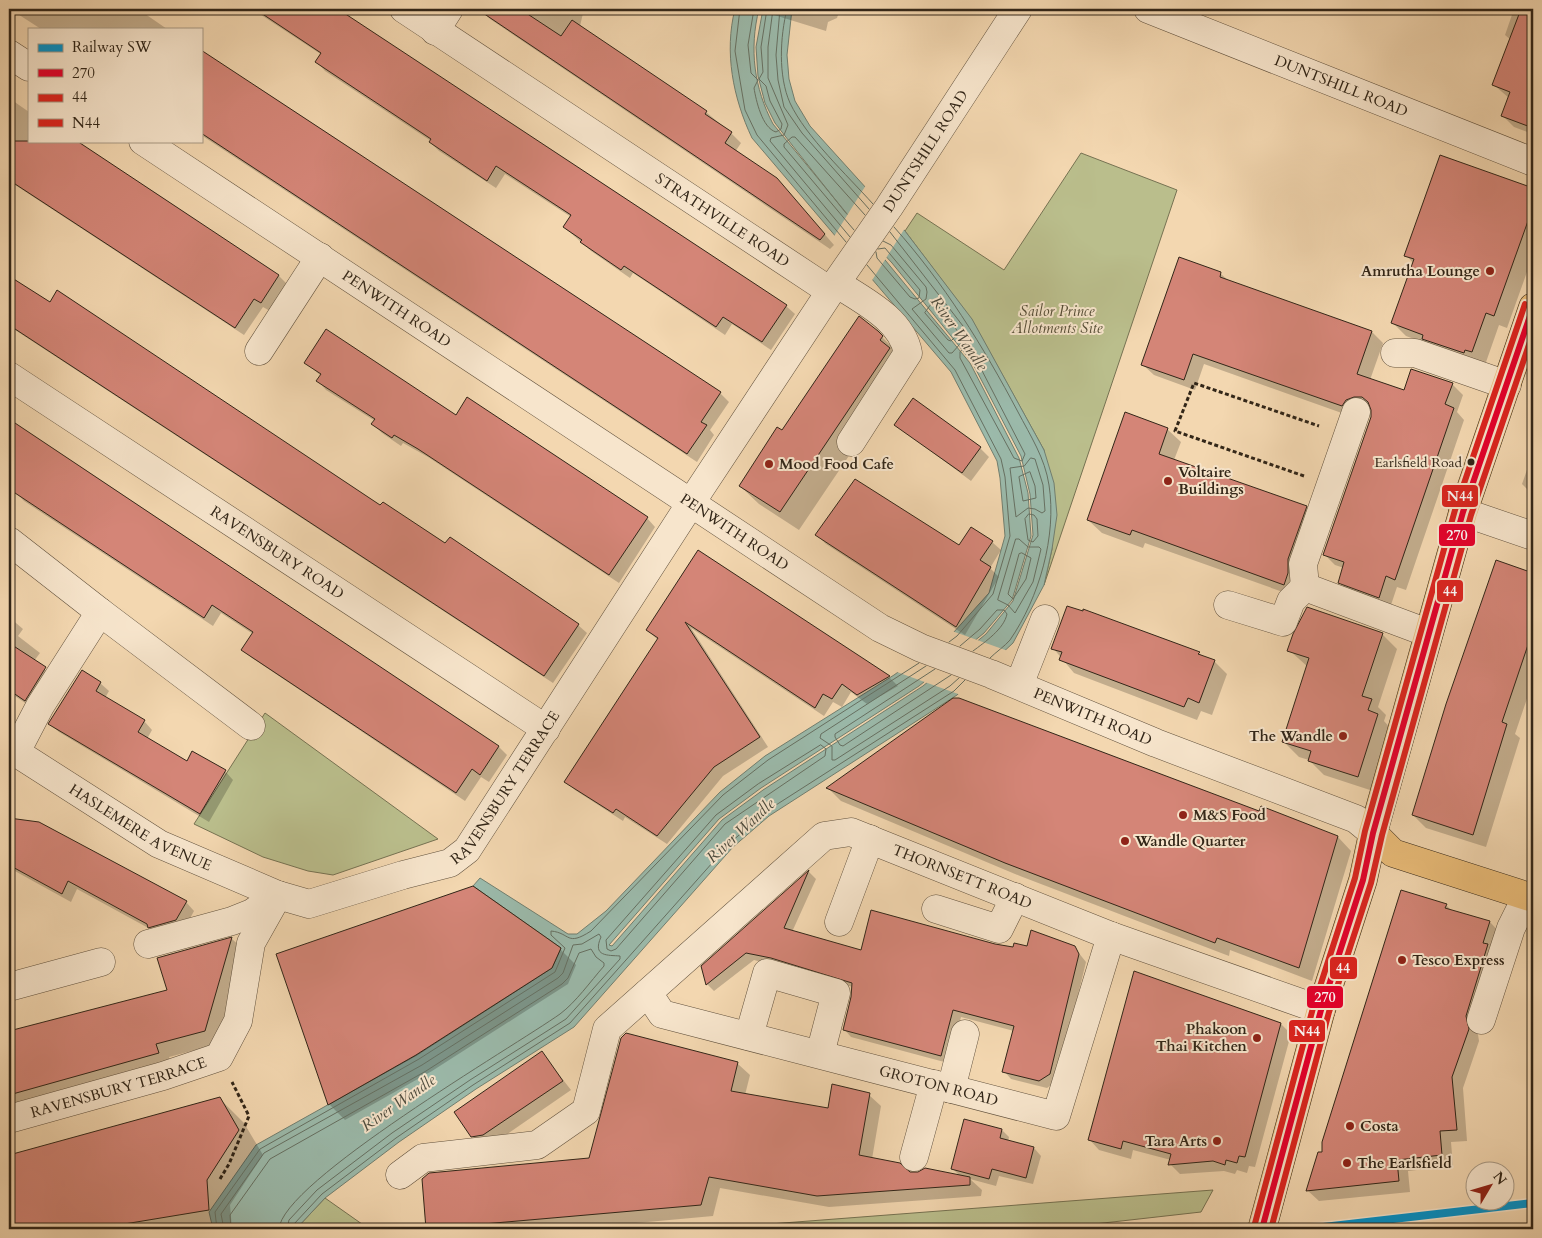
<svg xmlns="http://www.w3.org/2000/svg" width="1542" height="1238" viewBox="0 0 1542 1238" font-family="Cardo,serif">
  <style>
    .green { fill: #babe8c; stroke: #767252 }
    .water { fill: #9bbaab; stroke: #717f70 }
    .pier { fill: #f3d7b0 }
    .shadow { fill: #0003 }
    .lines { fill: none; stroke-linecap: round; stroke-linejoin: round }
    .shore { stroke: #667062; stroke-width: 1 }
    .building { fill: #d48577; stroke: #322618 }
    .minor-casing { stroke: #62523e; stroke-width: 29 }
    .major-casing { stroke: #322618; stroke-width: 29 }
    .path { stroke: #322618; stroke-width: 3; stroke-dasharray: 4 2.5; stroke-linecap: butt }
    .minor { stroke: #f7e5cc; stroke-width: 28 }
    .major { stroke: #eabc78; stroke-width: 28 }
    .bus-1-casing { stroke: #f7e5cc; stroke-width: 10 }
    .bus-2-casing { stroke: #f7e5cc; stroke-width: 10 }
    .bus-3-casing { stroke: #f7e5cc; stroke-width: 10 }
    .bus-1 { stroke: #e4002b; stroke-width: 6 }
    .bus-2 { stroke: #dc241f; stroke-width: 6 }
    .bus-3 { stroke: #dc241f; stroke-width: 6 }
    .rail-1-casing { stroke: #f7e5cc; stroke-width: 11 }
    .rail-1 { stroke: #0092cb; stroke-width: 8 }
    .poi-dot { fill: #8f2418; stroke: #f7e5cc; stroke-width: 2 }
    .bus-dot { fill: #322618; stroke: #f7e5cc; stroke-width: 2 }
    .labels { text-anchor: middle; stroke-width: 4; stroke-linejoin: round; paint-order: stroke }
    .bus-label { font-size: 14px; fill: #322618; stroke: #f7e5cc; text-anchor: end }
    .street-label { font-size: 15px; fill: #322618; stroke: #f7e5cc }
    .poi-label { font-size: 15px; font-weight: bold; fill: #322618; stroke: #f7e5cc; text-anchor: start }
    .park-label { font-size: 15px; font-style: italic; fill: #544c35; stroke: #f7e5cc }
    .water-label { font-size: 16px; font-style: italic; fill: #4c4b3d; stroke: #f7e5cc }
    .line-badge { stroke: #f7e5cc; stroke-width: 2 }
    .badge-label { font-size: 14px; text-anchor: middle; font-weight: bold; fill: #fff }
  </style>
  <rect width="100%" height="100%" fill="#f3d7b0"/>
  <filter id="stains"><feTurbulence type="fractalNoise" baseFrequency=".004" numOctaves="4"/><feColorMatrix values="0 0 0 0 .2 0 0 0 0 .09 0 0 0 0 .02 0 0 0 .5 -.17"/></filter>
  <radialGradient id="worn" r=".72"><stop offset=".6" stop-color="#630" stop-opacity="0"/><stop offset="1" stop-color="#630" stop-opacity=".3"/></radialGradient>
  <!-- green -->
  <path class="green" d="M1081,153L1177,190L1044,585L1052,549L1044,450L972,320L905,231L917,213L1004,270Z
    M265,713L438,839L333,875L308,871L263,857L194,824Z
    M1213,1190L1201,1212L1050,1229H705Z
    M325,1198L369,1229H296Z"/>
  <!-- water -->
  <path class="water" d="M735,9H759C749,49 754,88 773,124L970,363L1019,458L1028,493L1031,536L1012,600L984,633L919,686L761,788L719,819L609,945L612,946L722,820L763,790L923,686L986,634L1013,601L1033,535L1030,494L1021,456L972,362L892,263L845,212L796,150L775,123L765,103L758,76L756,47L763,9H792L787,55L789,79L795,101L810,126L905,231L972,319L1044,450L1054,483L1057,515L1052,549L1044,585L1013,643L957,695L769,816L733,847L574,1027L476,1089L399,1142L325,1198L296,1229H213L209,1212L256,1145L417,1055L552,968L561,948L473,886L480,878L568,934H577L606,911L720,792L765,756L894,675L953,633L989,593L1005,536L1000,478L997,461L951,372L752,138C733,98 724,52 735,9Z"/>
  <!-- pier -->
  <path class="pier" d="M866,185L905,228L871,282L833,238Z
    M952,631L1008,651L961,695L894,671Z"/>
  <!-- shadow -->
  <path class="shadow" d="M10,9H138L167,29H41Z
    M252,9H336L786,306L795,314L771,350L732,324L725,335L633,273L630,278L591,251L564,227L571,217L505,174L496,188L439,151L430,142L431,141L325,71L317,62L322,55Z
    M481,9H584L580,26L706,112L731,133L741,143L735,152L786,190L834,245L830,249L490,19Z
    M755,9H840L837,18L828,22L826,31Z
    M1514,9H1533V134L1514,127L1503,116L1509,98L1494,85L1511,40L1505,35Z
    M201,51L720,393L729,402L710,430L714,435L697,462L201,135Z
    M9,98L29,112V141L279,276L287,284L270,311L263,307L244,335L9,181Z
    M1441,156L1533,190V255L1507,328L1499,325L1485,365L1406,336L1393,323L1414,264L1406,255Z
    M9,254L13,259L9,266Z
    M1179,259L1221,274L1229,281L1372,332L1383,343L1370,380L1404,392L1452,384L1463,395L1457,412L1464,420L1406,590L1397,587L1390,608L1350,593L1339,582L1344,568L1335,565L1324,554L1372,417V408L1364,407L1353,417L1204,364L1195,390L1154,375L1142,364Z
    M9,277L381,507L578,625L587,633L553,683L9,326Z
    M877,332L897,352L908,368L799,530L759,504L740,486Z
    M305,362L647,518L655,527L619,583L428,457L403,443L401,446L382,433L373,424L375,421L326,390L318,381L321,376Z
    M9,421L499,747L507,755L489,782L481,777L465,801L252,658L243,650L253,634L221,613L213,626L24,501L9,485Z
    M896,425L980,448L989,457L971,481Z
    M1167,429L1181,442L1174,460L1306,507L1319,521L1297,597L1145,543L1143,548L1102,533L1088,520Z
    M1533,453V495L1522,484Z
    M817,535L960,547L992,542L1001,550L990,568L999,577L965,635L826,544Z
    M698,552L889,677L898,686L867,704L851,692L842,707L833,702L824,716L691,628L768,747L723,776L667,844L625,817L623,821L575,790L566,781L658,640L647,630Z
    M1497,562L1533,574V681L1515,734L1520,738L1486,847L1426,828L1413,815Z
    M9,617L23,629L18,636L40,653L34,661L54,677L34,709L9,692Z
    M1382,634L1397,649L1378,707L1386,715L1384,721L1392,730L1373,791L1324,775L1309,760L1299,757L1284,742L1308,667L1289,650Z
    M1053,648L1199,653L1204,657L1214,661L1227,674L1212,715L1201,711L1197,720L1074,673Z
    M100,683L109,691L105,698L144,721L152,730L147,739L187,762L225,771L233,780L209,822L59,732L50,724Z
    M828,788L1260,813L1338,837L1351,851L1312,981L1230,950L1229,956L1020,876L841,801Z
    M9,820L39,823L186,902L194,911L185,928L152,930L77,889L71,902L13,870L9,891Z
    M809,872L816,879L792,932L862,951L994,945L1014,948L1074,947L1086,962L1057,1081L1047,1088L1011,1079L1004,1071L1014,1031L961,1017L948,1063L851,1037L844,1029L853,987L754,960L714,991L707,984L703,967Z
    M1446,905L1453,912L1490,922L1501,934L1477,1028L1479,1041L1463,1088L1467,1141L1451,1142L1453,1166L1408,1171L1410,1192L1319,1201L1307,1190Z
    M232,939L245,951L218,1044L169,1057L171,1066L9,1111V1032L169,991L159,959Z
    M560,949L576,965L568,984L432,1071L345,1120L329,1104Z
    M1281,1024L1291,1034L1255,1167L1249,1166L1247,1173L1237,1170L1235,1174L1224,1171L1180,1174L1170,1164L1171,1160L1133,1150L1131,1159L1099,1150L1089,1139Z
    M626,1035L738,1064L750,1075L745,1095L829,1110L869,1095L881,1106L872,1159L910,1173L960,1176L953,1169L1002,1130L1009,1137L1008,1142L1034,1148L1041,1156L1033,1184L999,1176L996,1186L970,1179L982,1190L981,1196L829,1207L720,1188L713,1216L571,1229H427L423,1179L590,1159Z
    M542,1053L571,1090L493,1144L481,1145L472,1136Z
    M220,1099L244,1123L263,1155L230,1205L232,1229H9V1157Z"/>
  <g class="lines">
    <!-- shore -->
    <path class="shore" d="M740,9L735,51L745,110L757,135L846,242
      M754,9L748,45L751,73L758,80L754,88C756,100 762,128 776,132L781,129L782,124L770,101L766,86L759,79L763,72L761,47L767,9
      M773,9L768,47V78L788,125L784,135L771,138L770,141L850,237
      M780,9L776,55L778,80L784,107L802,133L869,209
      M787,9C780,37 778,76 790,103C806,137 847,175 873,204
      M894,227C944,283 983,346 1018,412C1030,435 1045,458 1049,485C1057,536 1039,598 1010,640C1005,646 996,652 990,658
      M854,230L784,147V144L792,137H795L865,215
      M883,241L891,245L926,287L927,292L926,299L912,309L949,353H952L960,344L970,343L963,326L890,232
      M876,252L877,258L910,297L915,299L919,298L920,290L885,248L878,249
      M867,265L955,370L1001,459L1005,477L1010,536L993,594L957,636L949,642
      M933,302L936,303L959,333L951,341L948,340L925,313Z
      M965,349L969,351L976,359L1025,454L1022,461L1014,458L960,358V352Z
      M1031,458L1035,459L1043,485L1045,511L1042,513L1035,509L1028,508L1016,517L1010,468L1024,466Z
      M1030,472L1035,486L1036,498L1023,501L1019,477Z
      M1029,514L1034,515L1037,519L1038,536L1033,542L1028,540L1025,519Z
      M1016,539H1019L1028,547H1039L1041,549L1033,582L1015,613L1008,605L998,600Z
      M1022,553L1031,558L1026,579L1013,599L1008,594L1019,554Z
      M960,646L980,629L997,610H1004L1007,614C1004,629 985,642 973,651
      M926,666L821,734L820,738L832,746V760H835L950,686L959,678
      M935,669L835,734V737L840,745L843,746L951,675
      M821,745L826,749L825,756L725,824L616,949L611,951L607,949L606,940L716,815L758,784Z
      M217,1229L215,1212L260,1149L419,1059L555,972L565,948L551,935V931C571,933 566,947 591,931L723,795L768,760L919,663
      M224,1229L221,1214L264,1153L422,1065L558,978L563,973L573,945L582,944L599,934L601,937C592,957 608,955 620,956V959L566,1019L470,1080L392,1133L317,1190L289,1220L287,1229
      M231,1229L230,1215L270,1159L426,1071L562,984L568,978L579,953L591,949L596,957L604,963V966C590,982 576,1002 560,1014C515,1046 281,1182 279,1229
      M293,1229L294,1224L322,1194L396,1138L473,1085L570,1023L729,844L765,812L954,691L965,680"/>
  </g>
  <!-- building -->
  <path class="building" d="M255,9H338L787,305L762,342L723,317L716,327L624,266L621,270L580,242L582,240L563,227L571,215L496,166L487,181L429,142L431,139L315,62L321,53Z
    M477,9H520L561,36L572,20L707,111L705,114L732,132L725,143L777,178L825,234L820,240Z
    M1521,9H1533V128L1501,116L1510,92L1492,85Z
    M201,50L721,392L701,422L707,425L687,454L201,133Z
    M9,141H77L279,275L261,303L254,299L235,328L9,180Z
    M1440,155L1533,188V207L1494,316L1486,313L1472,352L1465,350L1464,353L1422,339L1423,335L1391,323L1414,259L1404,256Z
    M1179,257L1221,272L1220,277L1372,331L1357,374L1404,390L1411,369L1453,383L1445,404L1454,408L1395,580L1386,576L1379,598L1338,583L1344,562L1323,555L1371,417V410L1368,402L1362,397H1354L1346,400L1342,406L1193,354L1184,380L1141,365Z
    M9,276L50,302L57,290L380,505L383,502L445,543L450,537L579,624L544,676L9,325Z
    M859,316L878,331L883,336L880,340L890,348L780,512L739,486L777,427L782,430Z
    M326,329L456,415L467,397L648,517L609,575L418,449L394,435L392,438L371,424L375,419L316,381L321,374L304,363Z
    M913,398L981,447L962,473L894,425Z
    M1125,412L1168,428L1159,454L1307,506L1288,559V573L1284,585L1132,530L1130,535L1087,520Z
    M9,419L499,746L480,775L472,769L456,793L241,650L253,632L212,605L204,618L9,489Z
    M855,479L959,545L971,527L993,541L980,560L991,567L956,627L815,535Z
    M698,550L890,676L857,695L842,684L832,699L823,694L815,708L685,622L760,737L714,767L657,836L616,809L613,813L564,782L658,638L646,630Z
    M1496,560L1533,573V630L1502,722L1507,724L1473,835L1412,815L1446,704Z
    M1067,606L1083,611V609L1200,652L1198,654L1215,660L1199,703L1188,698L1184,707L1059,660L1062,652L1051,649Z
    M1307,607L1383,633L1362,696L1372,699L1368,710L1378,714L1358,777L1308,761L1311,751L1282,742L1309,658L1287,651L1293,634Z
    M9,643L46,667L25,701L9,690Z
    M82,670L101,682L96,691L145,720L138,732L187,761L192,751L226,770L200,814L48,724Z
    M953,698H959L1259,811L1261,806L1338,836L1299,968L1217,938L1215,943L1005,863L826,788Z
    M9,818L39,822L187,901L176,920L148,928L147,924L68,881L62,894L9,865Z
    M809,870L784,928L861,950L871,910L995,944L1013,947L1014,943L1027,946L1031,930L1075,946L1079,954L1050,1074L1039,1081L1002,1072L1014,1026L953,1010L941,1056L843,1030L851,997L852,983L771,958L746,953L706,985L701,966Z
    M473,886L561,948L552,968L416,1055L328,1105L276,954Z
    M1401,890L1447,904L1445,908L1490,921L1483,943L1488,944L1466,1016L1469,1029L1452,1077L1457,1130L1440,1131L1442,1155L1397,1160L1399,1181L1306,1191L1318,1152H1322V1142Z
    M232,937L205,1031L156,1044L159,1053L9,1095V1031L167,990L157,958Z
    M1134,971L1281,1023L1245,1157L1239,1156L1237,1163L1226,1160L1225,1165L1213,1161L1168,1165L1171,1154L1123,1141L1121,1149L1088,1140Z
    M626,1033L738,1062L731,1091L828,1108L832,1084L870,1093L859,1155L900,1163L910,1172H918L925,1168L970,1177V1185L817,1196L709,1177L701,1205L426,1229L422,1179L429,1173L589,1158L621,1038Z
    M542,1051L563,1081L483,1135L471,1137L454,1112Z
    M220,1097L239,1130L207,1180L209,1210L94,1229H9V1155Z
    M964,1119L1002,1129L1000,1138L1034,1147L1026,1178L992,1169L989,1179L951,1169Z"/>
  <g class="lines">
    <defs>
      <g id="minor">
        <path id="s1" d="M404,9L830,291"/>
        <path id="s2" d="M1148,9L1533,162"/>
        <path d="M435,31L449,9"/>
        <path d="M9,54L29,67"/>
        <path id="s3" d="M143,141L880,628L921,648L991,674L1156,743L1356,819L1373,833"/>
        <path d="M836,283C862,300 902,319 908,353L851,442"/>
        <path d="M259,351L320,257"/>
        <path d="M1395,353H1415L1507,385"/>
        <path id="s4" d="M9,376L546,729"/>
        <path d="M1463,512L1533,536"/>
        <path d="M9,541L100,612"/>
        <path d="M1305,587L1303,564L1356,412"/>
        <path d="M1228,605L1283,622L1291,601L1305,587L1428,633"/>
        <path d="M1019,685L1045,619"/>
        <path id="s5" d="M9,748L159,844L278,895L309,904L403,875L450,863L467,850L700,489L836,283L889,207L1018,9"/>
        <path d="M16,752L40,706L100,612L251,726"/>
        <path d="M936,909L999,929L1015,897"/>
        <path d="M839,922L870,839"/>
        <path d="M148,944L232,921L252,913L275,897"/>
        <path d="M9,987L101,962"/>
        <path id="s6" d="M648,993L662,1014L1056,1116L1111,936"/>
        <path d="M1481,1020L1511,928L1527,896"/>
        <path d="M749,1036L767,973L836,993L820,1054"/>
        <path d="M951,1089L965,1034"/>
        <path id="s7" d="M9,1119L163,1076L219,1057L238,1021L251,943L278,895"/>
        <path d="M914,1157L934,1084"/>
        <path id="s8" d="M400,1175L423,1158L537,1145L586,1111L607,1029L824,836L851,832L1111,936L1321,1010"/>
      </g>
      <path id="major" d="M1373,833L1393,853L1533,898
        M1262,1229L1321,1010L1363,880L1373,833L1463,512L1533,307"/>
    </defs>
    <!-- minor casing -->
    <use href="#minor" class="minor-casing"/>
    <!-- major casing -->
    <use href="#major" class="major-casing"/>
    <!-- path -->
    <path class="path" d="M1304,476L1175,431L1194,383L1319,426
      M220,1179L229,1164L249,1116L232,1082"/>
    <!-- minor -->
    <use href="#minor" class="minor"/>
    <!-- major -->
    <use href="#major" class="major"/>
    <defs>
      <path id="bus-1" d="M1262,1229L1321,1010L1363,880L1373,833L1463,512L1533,307"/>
      <path id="bus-2" d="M1271,1229L1329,1012L1371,883L1382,835L1471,515L1533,333"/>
      <path id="bus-3" d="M1254,1227L1313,1008L1355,878L1365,831L1455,510L1525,304"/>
    </defs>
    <!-- bus-1 casing -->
    <use href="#bus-1" class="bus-1-casing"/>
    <!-- bus-2 casing -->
    <use href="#bus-2" class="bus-2-casing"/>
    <!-- bus-3 casing -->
    <use href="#bus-3" class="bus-3-casing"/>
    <!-- bus-1 -->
    <use href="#bus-1" class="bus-1"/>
    <!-- bus-2 -->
    <use href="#bus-2" class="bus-2"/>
    <!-- bus-3 -->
    <use href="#bus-3" class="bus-3"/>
    <defs>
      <path id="rail-1" d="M1306,1229L1533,1203"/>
    </defs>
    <!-- rail-1 casing -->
    <use href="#rail-1" class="rail-1-casing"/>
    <!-- rail-1 -->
    <use href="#rail-1" class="rail-1"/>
  </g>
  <!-- markers -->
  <g class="poi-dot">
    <circle cx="1490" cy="271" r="5"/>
    <circle cx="769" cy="464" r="5"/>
    <circle cx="1168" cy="481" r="5"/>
    <circle cx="1343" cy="736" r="5"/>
    <circle cx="1183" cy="815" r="5"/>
    <circle cx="1125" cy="841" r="5"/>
    <circle cx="1402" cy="960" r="5"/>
    <circle cx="1257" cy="1038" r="5"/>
    <circle cx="1350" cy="1126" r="5"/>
    <circle cx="1217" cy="1141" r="5"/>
    <circle cx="1347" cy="1163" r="5"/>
  </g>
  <circle class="bus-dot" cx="1471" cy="462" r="4.5"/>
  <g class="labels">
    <!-- bus labels -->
    <g class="bus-label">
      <text x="1462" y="467">Earlsfield Road</text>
    </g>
    <!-- street labels -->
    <g class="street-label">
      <text dy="5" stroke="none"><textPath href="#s2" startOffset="208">DUNTSHILL ROAD</textPath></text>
      <text dy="5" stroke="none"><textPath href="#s5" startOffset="1344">DUNTSHILL ROAD</textPath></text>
      <text dy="5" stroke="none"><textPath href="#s1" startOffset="382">STRATHVILLE ROAD</textPath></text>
      <text dy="5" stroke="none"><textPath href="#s3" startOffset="304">PENWITH ROAD</textPath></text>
      <text dy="5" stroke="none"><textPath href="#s3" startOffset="709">PENWITH ROAD</textPath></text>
      <text dy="5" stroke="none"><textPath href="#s4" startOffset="321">RAVENSBURY ROAD</textPath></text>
      <text dy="5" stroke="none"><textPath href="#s3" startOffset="1114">PENWITH ROAD</textPath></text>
      <text dy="5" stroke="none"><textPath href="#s5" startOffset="581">RAVENSBURY TERRACE</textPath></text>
      <text dy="5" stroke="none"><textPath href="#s5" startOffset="154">HASLEMERE AVENUE</textPath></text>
      <text dy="5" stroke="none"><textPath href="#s8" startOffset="725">THORNSETT ROAD</textPath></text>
      <text dy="5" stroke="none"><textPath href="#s6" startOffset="311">GROTON ROAD</textPath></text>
      <text dy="5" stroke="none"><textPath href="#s7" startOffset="114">RAVENSBURY TERRACE</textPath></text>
    </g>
    <!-- poi labels -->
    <g class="poi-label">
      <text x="1480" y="276" text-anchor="end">Amrutha Lounge</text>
      <text x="779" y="469">Mood Food Cafe</text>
      <text x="1178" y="477">Voltaire<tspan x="1178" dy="17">Buildings</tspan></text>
      <text x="1333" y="741" text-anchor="end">The Wandle</text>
      <text x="1193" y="820">M&amp;S Food</text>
      <text x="1135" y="846">Wandle Quarter</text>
      <text x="1412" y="965">Tesco Express</text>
      <text x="1247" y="1034" text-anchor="end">Phakoon<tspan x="1247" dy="17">Thai Kitchen</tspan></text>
      <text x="1360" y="1131">Costa</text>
      <text x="1207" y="1146" text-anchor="end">Tara Arts</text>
      <text x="1357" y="1168">The Earlsfield</text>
    </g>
    <!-- park labels -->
    <g class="park-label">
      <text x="1057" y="316">Sailor Prince<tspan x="1057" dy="17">Allotments Site</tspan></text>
    </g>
    <!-- water labels -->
    <g class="water-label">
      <text transform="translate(960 333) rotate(55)" y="6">River Wandle</text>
      <text transform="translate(740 830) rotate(-43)" y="6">River Wandle</text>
      <text transform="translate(398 1102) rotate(-35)" y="6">River Wandle</text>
    </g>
  </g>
  <g class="line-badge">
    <rect x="1441" y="484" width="38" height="24" rx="5" fill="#dc241f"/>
    <rect x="1438" y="523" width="38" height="24" rx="5" fill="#e4002b"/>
    <rect x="1436" y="579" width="28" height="24" rx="5" fill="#dc241f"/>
    <rect x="1329" y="956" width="29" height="24" rx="5" fill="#dc241f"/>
    <rect x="1306" y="985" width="38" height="24" rx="5" fill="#e4002b"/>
    <rect x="1288" y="1019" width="38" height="24" rx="5" fill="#dc241f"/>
  </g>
  <g class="badge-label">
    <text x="1460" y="501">N44</text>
    <text x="1457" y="540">270</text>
    <text x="1450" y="596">44</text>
    <text x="1343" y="973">44</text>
    <text x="1325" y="1002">270</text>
    <text x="1307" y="1036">N44</text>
  </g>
  <!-- margin -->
  <rect width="1542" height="1238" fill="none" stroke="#f3d7b0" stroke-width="30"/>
  <rect x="10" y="10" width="1522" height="1218" fill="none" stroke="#322618" stroke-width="2.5"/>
  <rect x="15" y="15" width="1512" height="1208" fill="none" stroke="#322618"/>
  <!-- legend -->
  <rect x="28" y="28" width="175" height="115" fill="#f7e5cc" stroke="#a89984"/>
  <rect x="38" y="44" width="25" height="8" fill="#0092cb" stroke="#a89984"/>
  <text x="72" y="52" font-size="15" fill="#322618">Railway SW</text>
  <rect x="38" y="69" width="25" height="8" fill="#e4002b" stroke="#a89984"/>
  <text x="72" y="78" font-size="15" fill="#322618">270</text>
  <rect x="38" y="94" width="25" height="8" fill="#dc241f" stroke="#a89984"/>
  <text x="72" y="102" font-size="15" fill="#322618">44</text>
  <rect x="38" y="119" width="25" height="8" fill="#dc241f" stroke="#a89984"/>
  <text x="72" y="128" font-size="15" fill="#322618">N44</text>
  <!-- north arrow -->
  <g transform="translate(1490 1186) rotate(52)"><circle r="24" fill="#f7e5cc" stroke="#a89984"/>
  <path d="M0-4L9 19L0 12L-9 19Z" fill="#8f2418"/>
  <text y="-8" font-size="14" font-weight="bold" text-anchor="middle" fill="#322618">N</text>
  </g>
  <rect width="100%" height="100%" filter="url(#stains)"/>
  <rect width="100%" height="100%" fill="url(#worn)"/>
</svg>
